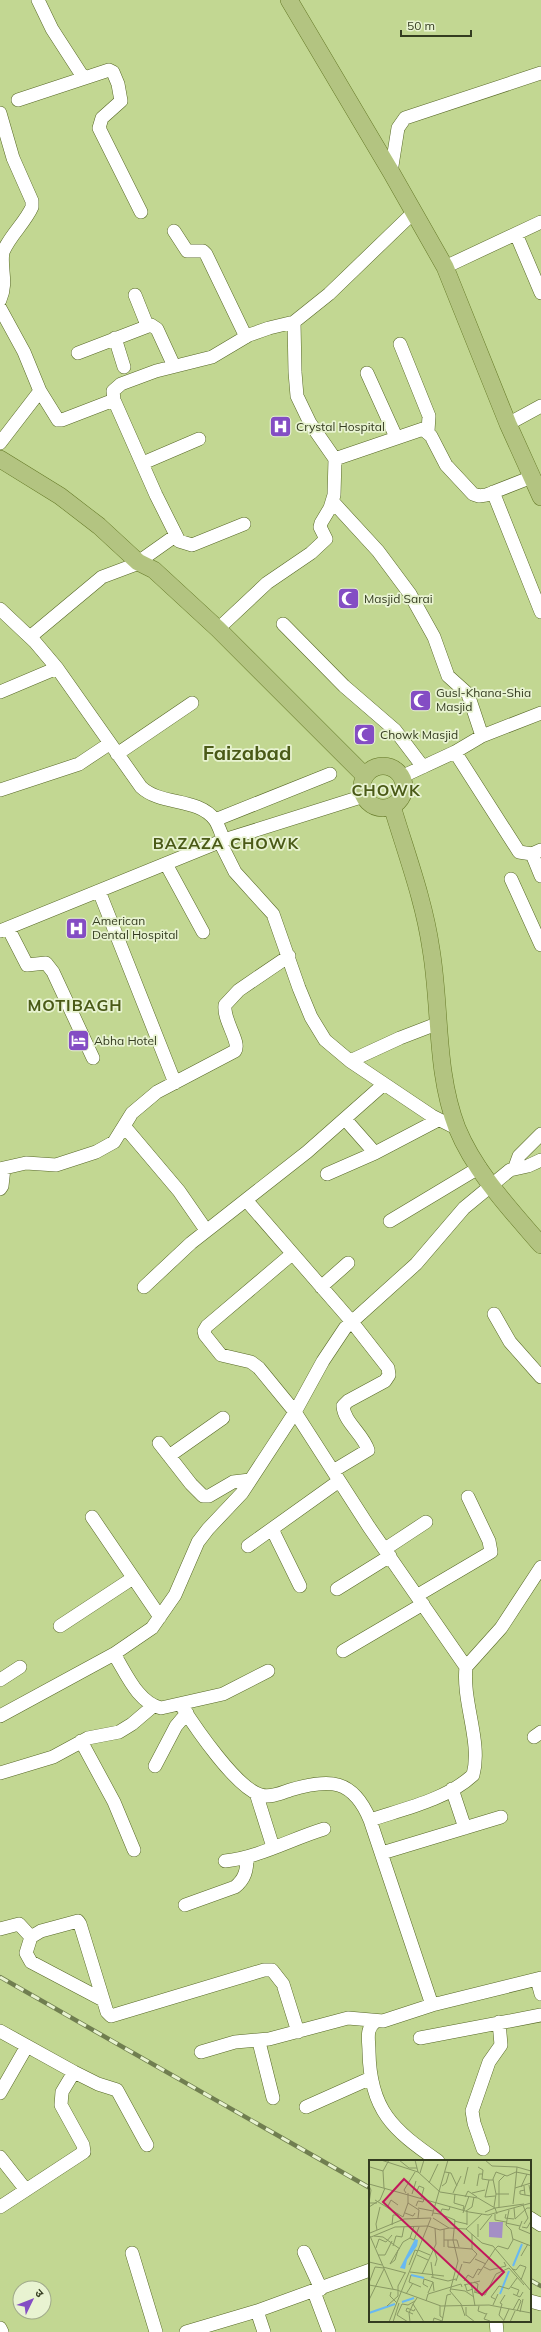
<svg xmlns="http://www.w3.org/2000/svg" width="541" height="2332" viewBox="0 0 541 2332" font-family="Mulish,'Noto Sans Devanagari',sans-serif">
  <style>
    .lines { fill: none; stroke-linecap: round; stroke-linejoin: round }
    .minor-casing { stroke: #576826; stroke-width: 14 }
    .major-casing { stroke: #667a28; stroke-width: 18 }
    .minor { stroke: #fff; stroke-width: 13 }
    .major { stroke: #b3c481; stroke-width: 17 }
    .rail-casing { stroke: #707e50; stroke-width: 4.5 }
    .rail { stroke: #e8f3d1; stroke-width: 3; stroke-dasharray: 9; stroke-linecap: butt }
    .labels { text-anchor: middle; stroke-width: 3.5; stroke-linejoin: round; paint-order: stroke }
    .poi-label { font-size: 12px; fill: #343c20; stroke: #e8f3d1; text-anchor: start }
    .district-label { font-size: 16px; font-weight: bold; letter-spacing: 1px; fill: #4a5a17; stroke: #e8f3d1 }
    .town-label { font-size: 20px; font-weight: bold; fill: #4a5a17; stroke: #e8f3d1 }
    .inset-river { fill: none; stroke: #68b8f2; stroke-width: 2 }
    .inset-road { fill: none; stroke: #899964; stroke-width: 1 }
    .view { fill: #c2185b; fill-opacity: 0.15; stroke: #c2185b; stroke-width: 2 }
    .inset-edge { fill: none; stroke: #343c20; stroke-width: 2 }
  </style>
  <rect width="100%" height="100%" fill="#c2d792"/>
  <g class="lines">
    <defs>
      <path id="minor" d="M38,0L52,29L83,77
        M18,100L109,70L113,72L118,84L121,101L102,118L99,128L141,212
        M0,113L13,158L32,201V207C25,223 10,235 3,252C0,268 8,282 0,300
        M391,172L398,128L405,118L541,73
        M174,231L187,251H203L206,254L246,337
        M516,234L541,293
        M445,267L541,222
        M135,295L147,325
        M0,308L24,352L40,391L58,420H62L114,400
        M115,338L124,367
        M400,344L429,416L428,431
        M78,353L151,325L157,329L174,366
        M367,373L396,437
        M508,424L541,406
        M0,443L40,391
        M335,459L423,429L431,436L446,465L473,494L479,496L486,495L532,477
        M143,463L199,439
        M493,492L541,612
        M333,502L378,551L410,594L434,637L448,676L468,694L482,736
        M244,524L192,545L179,541L156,495L114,400L113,391L121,384L156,371L212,357L249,335L269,328L294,322
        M0,609L35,642L57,668L141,787C161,806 198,797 215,820C219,826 221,834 224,840
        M283,624L344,686L395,730L423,767
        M218,629L267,583L311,553L326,539L320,527L321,523L330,508L334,495L335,459L310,423L297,396L295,372L294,322L329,294L413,213
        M30,637L102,577L134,565L175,536
        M0,692L57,668
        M455,752L519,852L532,854L541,850
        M117,754L192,703
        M401,777L455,752L482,736L541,713
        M0,790L79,764L109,744
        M215,820L330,774
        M220,842L235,872L273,914L299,988L311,1017L325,1040L350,1061L432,1116L458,1129
        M532,854L541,876
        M166,864L203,932
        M511,879L541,945
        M99,891L175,1083
        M8,928L27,965L46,963L53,972L93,1058
        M0,931L224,840L364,796
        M350,1061L400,1038L439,1023
        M345,1119L375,1153
        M124,1126L179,1191L206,1230
        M515,1167L519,1156L541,1134
        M0,1169L26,1163L56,1165L96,1152L114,1142L132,1113L157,1092L235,1051C241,1042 223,1021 225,1005L239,990L289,956
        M327,1174L375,1153L438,1120
        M0,1189L2,1186L4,1168
        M246,1200L352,1322L388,1368L389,1375L385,1381L348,1401L343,1406C344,1422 363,1434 368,1450L333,1471
        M390,1221L480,1167
        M292,1254L207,1326L204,1331L205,1335L221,1355L251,1362L259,1368L295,1412L369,1527L466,1667
        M144,1287L191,1243L307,1152L384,1084
        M321,1287L348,1263
        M494,1314L510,1342L541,1377
        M159,1443L191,1484L203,1496H209L233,1482L250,1480
        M169,1456L223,1418
        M92,1517L160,1617
        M272,1529L300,1586
        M248,1546L339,1481
        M385,1549L426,1522
        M337,1589L390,1556
        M418,1595L491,1552L489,1541L468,1497
        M60,1626L133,1578
        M343,1651L423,1604
        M114,1654C126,1673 138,1703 161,1708L223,1694L268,1671
        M0,1680L20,1667
        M181,1705C195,1727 237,1789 261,1795C271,1798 281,1793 290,1790C330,1778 353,1779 370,1820C403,1809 446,1800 473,1775C482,1742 462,1702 466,1667L501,1628L541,1567
        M0,1716L114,1654L152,1628L175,1595L198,1542L208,1529L242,1493L295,1412L323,1361L345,1328L416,1264L464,1208L510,1170L528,1166L541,1160
        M534,1737L541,1732
        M81,1741L114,1802L134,1850
        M155,1766L176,1726L187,1713
        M0,1773L53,1757L88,1738L119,1732L132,1724L152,1707
        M452,1789L465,1828
        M256,1793L273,1847
        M370,1820L432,2005
        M382,1853L501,1817
        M225,1861C260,1857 291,1839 324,1829
        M185,1905L235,1887C245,1879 247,1870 247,1858
        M0,1929L19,1924L31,1937
        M537,1979L541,1994
        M103,2000L31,1962L26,1953L31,1937L41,1931L78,1921L80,1924L107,2012L111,2016L264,1970H272L283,1984L298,2032
        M376,2021C365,2029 369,2039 369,2052C370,2110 393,2130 438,2161
        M0,2031L74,2072L98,2084L117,2090L147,2145
        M420,2038L541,2015
        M259,2042L273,2098
        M201,2052L235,2042L269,2039L348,2018L383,2021L432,2005L541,1978
        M0,2093L27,2046
        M306,2107L371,2078
        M483,2149L474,2123L472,2111L489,2062L501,2045L499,2022
        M0,2157L26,2190
        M0,2207L84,2152L83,2145L61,2105L62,2092L74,2072
        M530,2218L541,2225
        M304,2252L321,2289
        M132,2253L156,2332
        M314,2292L329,2332
        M530,2301L541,2304
        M257,2311L264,2332
        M496,2321L497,2332
        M0,2328L2,2332
        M186,2332L257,2311L370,2270"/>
      <path id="major" d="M289,0L391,172L445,267L508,424L541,497
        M0,459L60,496L99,526L138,562L154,570L218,629L365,776
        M362 787a21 21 0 1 1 42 0a21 21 0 1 1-42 0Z
        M392,806C406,853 424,900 431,949C441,1008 435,1071 457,1128C475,1172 510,1209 541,1245"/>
    </defs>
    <!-- minor casing -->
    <use href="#minor" class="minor-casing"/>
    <!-- major casing -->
    <use href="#major" class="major-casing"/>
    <!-- minor -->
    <use href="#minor" class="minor"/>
    <!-- major -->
    <use href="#major" class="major"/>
    <defs>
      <path id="rail" d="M0,1977L370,2188
        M530,2280L541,2286"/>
    </defs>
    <!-- rail casing -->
    <use href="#rail" class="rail-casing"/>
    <!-- rail -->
    <use href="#rail" class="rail"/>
  </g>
  <!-- icons -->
  <defs>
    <symbol id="hospital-square" viewBox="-11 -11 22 22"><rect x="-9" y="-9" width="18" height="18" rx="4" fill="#844dc4" stroke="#e8f3d1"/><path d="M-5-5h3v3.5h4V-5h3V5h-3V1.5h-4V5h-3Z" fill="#fff"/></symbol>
    <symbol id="mosque-square" viewBox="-11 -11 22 22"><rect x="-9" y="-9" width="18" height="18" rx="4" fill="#844dc4" stroke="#e8f3d1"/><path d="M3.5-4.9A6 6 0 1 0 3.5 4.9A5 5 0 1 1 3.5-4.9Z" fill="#fff"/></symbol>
    <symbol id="hotel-square" viewBox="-11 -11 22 22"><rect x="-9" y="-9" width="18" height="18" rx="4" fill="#844dc4" stroke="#e8f3d1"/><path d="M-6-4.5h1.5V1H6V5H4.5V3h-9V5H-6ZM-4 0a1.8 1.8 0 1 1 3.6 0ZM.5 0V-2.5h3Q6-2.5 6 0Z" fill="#fff"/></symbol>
  </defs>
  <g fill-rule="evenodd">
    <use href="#hospital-square" x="268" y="414" width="25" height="25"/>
    <use href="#mosque-square" x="336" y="586" width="25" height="25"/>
    <use href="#mosque-square" x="408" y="688" width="25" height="25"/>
    <use href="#mosque-square" x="352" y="722" width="25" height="25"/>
    <use href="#hospital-square" x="64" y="916" width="25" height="25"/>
    <use href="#hotel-square" x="66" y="1028" width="25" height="25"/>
  </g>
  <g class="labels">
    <!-- poi labels -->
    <g class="poi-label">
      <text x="296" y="431">Crystal Hospital</text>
      <text x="364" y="603">Masjid Sarai</text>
      <text x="436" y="697">Gusl-Khana-Shia<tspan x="436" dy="14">Masjid</tspan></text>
      <text x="380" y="739">Chowk Masjid</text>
      <text x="92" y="925">American<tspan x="92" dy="14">Dental Hospital</tspan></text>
      <text x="94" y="1045">Abha Hotel</text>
    </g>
    <!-- district labels -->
    <g class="district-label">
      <text x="386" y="796">CHOWK</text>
      <text x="226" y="849">BAZAZA CHOWK</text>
      <text x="75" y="1011">MOTIBAGH</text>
    </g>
    <!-- town labels -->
    <g class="town-label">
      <text x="247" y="760">Faizabad</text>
    </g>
  </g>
  <!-- overview -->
  <g transform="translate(369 2160)">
    <rect width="162" height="162" fill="#c2d792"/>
    <path d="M120,62H134L133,78L120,77Z" fill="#a48fc5"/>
    <path d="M46,79L49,80L48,86L38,100L36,109L31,108Z" fill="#68b8f2"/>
    <path class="inset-river" d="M144,106L153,84M42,115L55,118M131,134L140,111M33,142L45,138M0,153L26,144"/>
    <path class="inset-road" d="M12,0L49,12M30,0L40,8H48M46,0L49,12L71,32L109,38L126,48L155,44M116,0L123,6L148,7L162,11M1,7L14,11M109,7L114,10L113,19L120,20M76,12L82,13L88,26M51,13L55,0M124,20H120L116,37L126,36M60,23L69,4M0,24L100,52L119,55L162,43M95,24L99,7M0,26L2,30L0,43H8M73,26L77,23L80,13M108,26L110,14H113M155,26L156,35L162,36L160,25M152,27L158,14M15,28L14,11L20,0M146,28L148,7M156,30L151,31V34L156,35M48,31L50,26L55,28L52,38M37,33L35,30L46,12M39,33V43L50,50L49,58M84,33L92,16M103,33L116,30M43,34L47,21M86,34L85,43L95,46L94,50M127,34L124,19L127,12L138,16L147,12L162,15M96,37L99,31L108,37M6,40L34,57L39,43M144,44L146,28L162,23M154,45L159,58L155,64M19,46L22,40L29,45M47,46L49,41L54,42L55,39M0,47L11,40L16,28M125,47L127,34H140M130,47V21L136,15M49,48L64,51M145,48L146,59L158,48H162M97,51L103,47L105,37M98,51V65M116,52L126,48L128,54M36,53L44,56L46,53M64,53L71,54L73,49L80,50L81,47M94,53L100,36M71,54L86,60L84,80L89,101L81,131L92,144L96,156M126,54V60L137,62M137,54L136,58L145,59M63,56L79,0M64,58L80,68L97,69M85,61L98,64M153,61L150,69L162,74M137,63L151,66M23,65L24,55H27M59,66L71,70L80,68M153,67L158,68L162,61M97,69L113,83L124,86L162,131M97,69L113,54M8,70L7,64L11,47M111,70L123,55M1,73L35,59L62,58M1,76L24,129M5,76L14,77L31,89M2,77L26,67L59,66M109,77V64M41,78L45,80L50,67M144,79L162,86M75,80H88L90,87M79,80V87L103,89M24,86L27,76L33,77L35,67M75,87V69M7,88L10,79L17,82L23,75M65,89L68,99L66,106M126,89L129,86L139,89L144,80L142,70L137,65L140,50M29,90L26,100L21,104L34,82L41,78L45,66M49,90L61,95M9,95H16L23,81M48,95L59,100M152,96L159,84M106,99L117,104M0,102L13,105M62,102L64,117M94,102L101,103L108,94L103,89V74M40,105L46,90L49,91M14,107L37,113M115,107L121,110L137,106L135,102M143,109L147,110L151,105L157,107L152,120M41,112L75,116M53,114L67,84L66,68M42,115L40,122L52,127M109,115L126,89M62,117L79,121L87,119M87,121L93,104M95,121L99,115L104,118L109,109L112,110M102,122L106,146M0,123L6,107L15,108M96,124L98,131L104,129M0,125L28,130L72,146L120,145L162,153M95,125L111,121M59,127L54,124L55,119L64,122L65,131M142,127L150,130L148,135M82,129L96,131L105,137M105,131H108L109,124L105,122M22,132L21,136L28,143M105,132L116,135L127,114L140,108L155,125M59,133L64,122M37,134L44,123M144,134L151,137L154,132M136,135L131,143L133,144L130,155L136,162M48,138L44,144L55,162M126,139L122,137L130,126L140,129L148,118M0,140L15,109M57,141L59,134L92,124L93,127M124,145L129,134M18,146L29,136V126L36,113M71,146V156L74,158M110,146L109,151L117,154M97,147V155L106,162M144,150L150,139L152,141L148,151M151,152L154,139M118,153L115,159L121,161M44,154L37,151L38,148L45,151L46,149M135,160L140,149M20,162L62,58M24,162L30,143M39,162L28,155L33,144L39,145L46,141M41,162L40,153L44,144M64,162L65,158L73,161M73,162L78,135L82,134M141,162L146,151"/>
    <path class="view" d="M35,19L135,112L113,135L14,42Z"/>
    <rect width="162" height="162" class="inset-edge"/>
  </g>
  <!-- north arrow -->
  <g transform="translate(32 2300) rotate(47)"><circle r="19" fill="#e8f3d1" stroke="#a0aa8a"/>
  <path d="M0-3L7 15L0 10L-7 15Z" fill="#844dc4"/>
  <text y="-6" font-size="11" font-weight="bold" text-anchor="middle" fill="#343c20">उ</text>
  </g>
  <!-- scale -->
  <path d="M401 30v6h70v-6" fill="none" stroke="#343c20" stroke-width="2"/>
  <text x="407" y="30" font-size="12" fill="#343c20" stroke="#e8f3d1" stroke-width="3" paint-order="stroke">50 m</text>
</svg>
